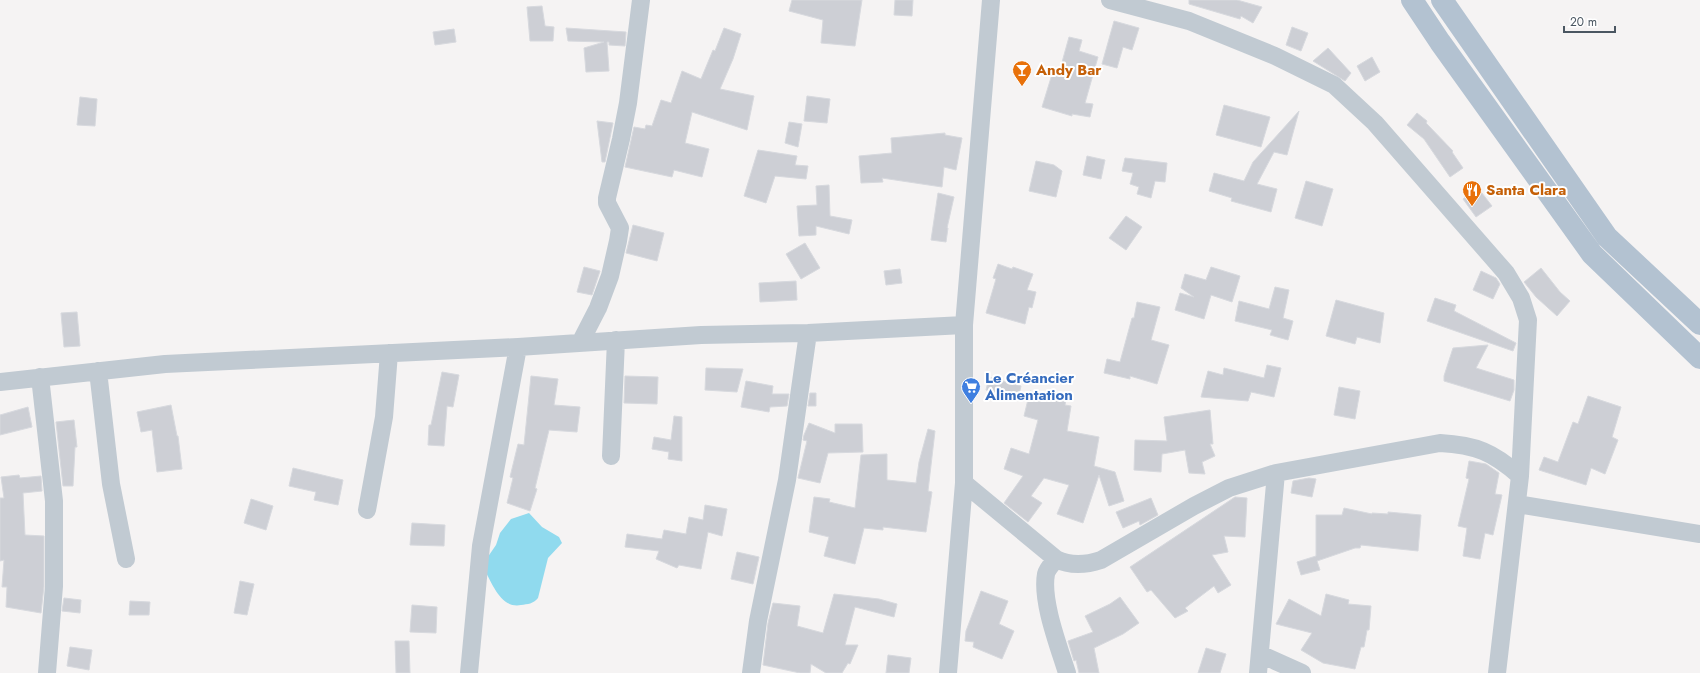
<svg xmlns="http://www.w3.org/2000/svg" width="1700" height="673" viewBox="0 0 1700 673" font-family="Jost,sans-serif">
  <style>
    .water { fill: #90daee }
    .building { fill: #cdcfd5; stroke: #d7d9de }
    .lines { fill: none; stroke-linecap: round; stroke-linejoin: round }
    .street { stroke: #c1cad2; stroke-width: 18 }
    .primary { stroke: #b3c2d1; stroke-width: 22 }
    .labels { text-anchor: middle; stroke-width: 4; stroke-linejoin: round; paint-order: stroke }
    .food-label { font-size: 15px; font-weight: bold; fill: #c56008; stroke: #fff; text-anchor: start }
    .shop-label { font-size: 15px; font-weight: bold; fill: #366cbe; stroke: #fff; text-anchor: start }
  </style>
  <rect width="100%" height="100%" fill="#f5f3f3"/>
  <!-- water -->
  <path class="water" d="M529,513L542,527L559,537L562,543L548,558L538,598C533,604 528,604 521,605C500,609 492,582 483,567L485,561L496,545L500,533L511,519Z"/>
  <!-- building -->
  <path class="building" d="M792,0H862L855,46L821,43L823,20L789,11Z
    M895,0H913L912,16L894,15Z
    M1189,0H1237L1262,7L1253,23L1241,16L1240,19L1189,4Z
    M542,6L545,26L554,27L553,41H530L527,7Z
    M1114,21L1139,28L1132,50L1123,47L1117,68L1102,64Z
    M1292,27L1308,33L1301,51L1286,45Z
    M566,28L626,32L625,46L609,45V42H607L609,71L586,72L584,48L604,42L568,41Z
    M724,28L741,34L733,59L720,89L754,96L747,130L692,112L685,143L709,149L702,177L674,170L672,177L625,167L634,127L645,129L646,125L652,126L661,100L671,103L682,71L701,79L713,50L715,51Z
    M454,29L456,42L435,45L433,32Z
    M1069,37L1082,40L1079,51L1098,57L1085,103L1093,104L1090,117L1072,114V116L1042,107L1053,71L1059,73Z
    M1328,48L1351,73L1345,81L1313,61Z
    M1372,57L1380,72L1365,81L1357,66Z
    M807,96L830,99L827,123L804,121Z
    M80,97L97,99L95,126L77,125Z
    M1224,105L1270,117L1261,147L1216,135Z
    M1299,111L1287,155L1274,152L1257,184L1277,189L1271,212L1231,201L1232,198L1209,191L1214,173L1244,181L1253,162Z
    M1417,113L1427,121L1426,123L1453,151L1452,152L1463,168L1450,177L1424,139L1407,125Z
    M597,121L613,123L605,162H602Z
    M789,122L802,124L798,147L785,143Z
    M945,133V135L962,138L956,170L944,167L942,187L882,178L883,182L861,183L859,156L892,153L891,138Z
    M758,150L797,156L795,165L808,166L806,179L775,176L766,203L744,196Z
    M1087,156L1105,160L1101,179L1083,175Z
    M1125,158L1167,163L1165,182L1155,181L1151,198L1137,194L1139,187L1130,184L1133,173L1122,171Z
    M1036,161L1054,165L1062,171L1056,197L1029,191Z
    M1306,181L1333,189L1322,226L1295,218Z
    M829,185L830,216L852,220L849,234L816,226V235L799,236L797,206L817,205L816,186Z
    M1478,188L1492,206L1476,217L1463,199Z
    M938,193L954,197L947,228H948L946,242L931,240Z
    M1126,216L1142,227L1126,250L1109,238Z
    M633,225L664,233L657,261L626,253Z
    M805,243L820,268L801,279L786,254Z
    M998,264L1012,269L1013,267L1033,274L1027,290L1036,292L1032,308L1029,307L1025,324L986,313L996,279L993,278Z
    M584,267L600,271L592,295L577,292Z
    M1211,267L1240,276L1232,302L1211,295L1204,319L1175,310L1180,293L1194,297L1181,288L1185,274L1206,280Z
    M1541,268L1560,292L1570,301L1557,316L1536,297L1524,282Z
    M900,269L902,283L886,285L884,271Z
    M1481,271L1496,278L1500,284L1493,299L1473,290Z
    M796,281L797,300L760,302L759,283Z
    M1275,287L1289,290L1283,318L1293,321L1288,340L1270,335L1272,330L1235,321L1239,301L1269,309Z
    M1435,298L1456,305L1454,311L1516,343L1513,351L1427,321Z
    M1336,300L1384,313L1380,343L1357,337L1355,344L1326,336Z
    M1137,302L1160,307L1151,340L1169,345L1157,384L1130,376V379L1104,373L1107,359L1120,362L1132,318H1134Z
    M77,312L80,346L64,347L61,313Z
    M1488,345L1476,368L1514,380V390L1510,401L1444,381V376L1453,348Z
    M1267,365L1281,368L1274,397L1251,392L1248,401L1201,397L1208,371L1223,375L1224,368L1264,378Z
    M706,368L743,369L737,392L705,390Z
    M442,372L459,375L453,407L447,406L444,446L428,445L429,425H431Z
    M531,376L558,379L554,405L580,407L577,432L549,430L535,488L537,489L530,511L507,503L513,478L510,477L518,444L524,445Z
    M625,376L658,377L657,404L624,403Z
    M989,377L1021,386L1018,399L986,390Z
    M746,381L773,386L772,394H789L787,406L770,407L769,412L741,407Z
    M1339,387L1360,391L1355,419L1334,415Z
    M1030,391L1066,400L1065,405L1071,406L1067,431L1099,437L1094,466L1115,472L1124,501L1109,506L1099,475L1083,523L1057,514L1069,485L1044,478L1031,496L1042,503L1028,522L1004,503L1023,476L1004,469L1011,448L1029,454L1038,420L1024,416Z
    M810,393H816V406H808Z
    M1588,396L1621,407L1612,437L1618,440L1605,474L1591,468L1586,485L1539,470L1544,457L1558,462L1573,422L1578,424Z
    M171,405L177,436H178L182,469L157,472L152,430L141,432L137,412Z
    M28,407L32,427L0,435V415Z
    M1210,410L1213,444H1210L1215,456L1202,462L1205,474L1189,473L1185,450L1162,454L1161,472L1134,470L1135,440L1167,441L1164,417Z
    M674,416L682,417V461L668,459L669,452L652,449L654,437L671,440Z
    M74,420L77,447H75L73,486H63L56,422Z
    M809,423L835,433V424H862L863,452L828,453L820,483L798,478L807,441L803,440L804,435Z
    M928,429L935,431L928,491L932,492L926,532L883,527V530L864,528L855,564L824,556L829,537L809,532L814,497L830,499L829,502L855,508L861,455L887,454V480L916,483L919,462Z
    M1469,461L1486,464L1499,473L1495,494L1502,495L1493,535L1485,533L1480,559L1463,556L1467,528L1458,526L1469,479L1466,478Z
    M293,468L343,480L338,505L314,500L316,492L289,486Z
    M19,475L20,478L41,476L42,491L23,493L25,535L44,536V586L41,613L6,607L7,587H2L4,560L0,561V498H4L1,477Z
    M1309,478L1316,479L1312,497L1291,493L1293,481Z
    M1235,497L1247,498L1245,537L1224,536L1228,552L1212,555L1231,585L1218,593L1214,586L1185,608L1188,611L1175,618L1151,590L1147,592L1130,567Z
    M1151,498L1158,515L1140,525L1139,521L1123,528L1116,512Z
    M251,499L273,506L266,530L244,523Z
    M705,505L727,509L722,536L708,532L701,569L679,565L677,568L656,559L659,551L625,547L627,534L662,539L664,530L686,534L689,517L703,520Z
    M1344,508L1372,514V513L1388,514V512L1421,515L1418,551L1361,545L1360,548H1355L1317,561L1320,570L1301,575L1297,562L1316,556V515H1342Z
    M412,523L445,525L444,546L410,545Z
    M737,552L759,557L753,584L731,579Z
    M240,581L254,584L247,615L234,613Z
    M981,591L1008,601L999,624L1014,631L1002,659L973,647L974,642L965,641L966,631Z
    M834,594L879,599L897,604L894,617L855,607L845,645H858L850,664L848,663L842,673H826L811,664L810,673H800L763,665L768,623L773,603L800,606L797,626L823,633Z
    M1326,594L1349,600L1348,604L1371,606L1369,630H1367L1364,647H1361L1355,669L1323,663L1301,650L1312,633L1276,624L1289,599L1321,616Z
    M1120,597L1139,623L1123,634L1094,648L1099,673H1079L1076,660L1074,661L1068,641L1093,632L1085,616L1110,604Z
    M64,598L81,600L80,613L62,611Z
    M130,601L150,602L149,615H129Z
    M412,605L437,607L436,633L410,632Z
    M395,641H409L410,673H396Z
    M70,647L92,650L89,670L67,666Z
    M1206,648L1226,654L1220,673H1198Z
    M888,655L911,658L909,673H886Z"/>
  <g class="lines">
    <!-- street -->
    <path class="street" d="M1110,0L1189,21L1275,56L1334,85L1375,123L1506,273L1521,298L1528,320L1520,476L1497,673
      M580,343L598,308L610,276L618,241L620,228L607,203V198L621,139L628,103L641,0
      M98,371L111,484L126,559
      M40,377L54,501V586L47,673
      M0,382L165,364L518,347L701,335L808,333L964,325
      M611,456L616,340
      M964,483L1056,559C1070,566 1086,565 1101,560L1194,506L1229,488L1276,473L1440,443C1476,445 1493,452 1520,476
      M1517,504L1700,534
      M367,510L384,417L389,353
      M1056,559C1053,563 1047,569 1046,574C1041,601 1059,647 1067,673
      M1260,654L1302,673
      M469,673L481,546L518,347
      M751,673L758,621L787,480L808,333
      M948,673L964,483V325L991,0
      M1258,673L1276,473"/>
    <!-- primary -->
    <path class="primary" d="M1412,0L1440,42L1592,254L1700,358
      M1442,0L1607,237L1700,324"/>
  </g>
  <!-- icons -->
  <defs>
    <symbol id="bar-pin" viewBox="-11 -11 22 30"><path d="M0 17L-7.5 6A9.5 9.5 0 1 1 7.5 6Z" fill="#e8710a" stroke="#fff"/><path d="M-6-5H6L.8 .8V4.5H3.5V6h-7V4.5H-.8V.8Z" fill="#fff"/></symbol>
    <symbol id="restaurant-pin" viewBox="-11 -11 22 30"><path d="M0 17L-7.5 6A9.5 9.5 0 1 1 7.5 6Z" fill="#e8710a" stroke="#fff"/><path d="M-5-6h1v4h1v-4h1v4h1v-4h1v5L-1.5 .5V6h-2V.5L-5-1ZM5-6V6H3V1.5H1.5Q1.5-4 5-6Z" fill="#fff"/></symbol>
    <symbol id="supermarket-pin" viewBox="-11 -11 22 30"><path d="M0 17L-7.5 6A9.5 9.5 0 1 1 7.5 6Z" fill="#3f7fe0" stroke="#fff"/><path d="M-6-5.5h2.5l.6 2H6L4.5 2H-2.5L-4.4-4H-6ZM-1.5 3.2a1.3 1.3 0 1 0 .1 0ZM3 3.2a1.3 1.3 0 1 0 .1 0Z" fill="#fff"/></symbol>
  </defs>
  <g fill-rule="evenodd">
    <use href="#bar-pin" x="1011" y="59" width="22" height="30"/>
    <use href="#restaurant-pin" x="1461" y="179" width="22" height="30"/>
    <use href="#supermarket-pin" x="960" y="376" width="22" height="30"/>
  </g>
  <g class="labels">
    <!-- food labels -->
    <g class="food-label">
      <text x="1036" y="75">Andy Bar</text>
      <text x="1486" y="195">Santa Clara</text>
    </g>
    <!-- shop labels -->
    <g class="shop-label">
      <text x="985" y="383">Le Créancier<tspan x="985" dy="17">Alimentation</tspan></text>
    </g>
  </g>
  <!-- scale -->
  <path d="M1564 26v6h51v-6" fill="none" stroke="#4a5661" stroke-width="2"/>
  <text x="1570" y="26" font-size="12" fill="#4a5661" stroke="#ffffff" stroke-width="3" paint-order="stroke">20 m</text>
</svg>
